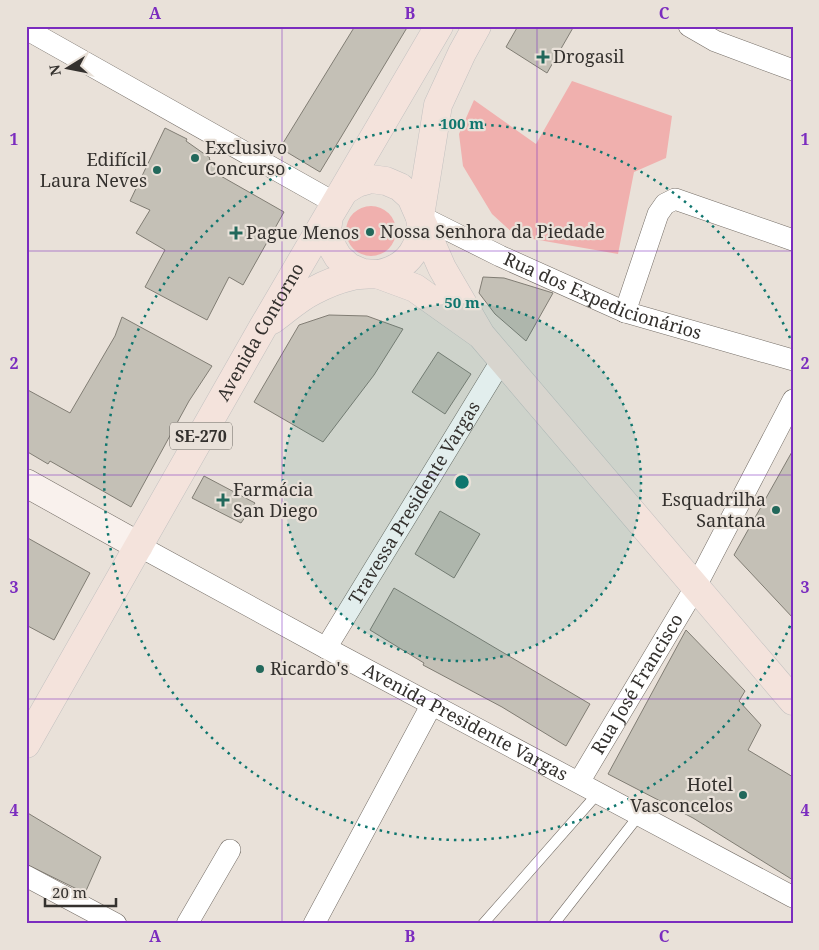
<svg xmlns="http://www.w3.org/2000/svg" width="819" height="950" viewBox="0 0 819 950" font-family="'Noto Serif',serif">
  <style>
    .green { fill: #f0b0ae }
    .building { fill: #c4c0b6; stroke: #817d74 }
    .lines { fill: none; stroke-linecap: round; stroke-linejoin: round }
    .service-casing { stroke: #746d66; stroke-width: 11 }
    .minor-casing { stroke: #746d66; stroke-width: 22 }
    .secondary-casing { stroke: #746d66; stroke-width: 29 }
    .primary-casing { stroke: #c2c1c0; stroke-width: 29 }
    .service { stroke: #fff; stroke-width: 10 }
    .minor { stroke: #fff; stroke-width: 21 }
    .secondary { stroke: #f9f1ed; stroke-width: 28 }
    .primary { stroke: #f4e3dc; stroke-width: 28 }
    .grid { fill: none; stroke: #7b2cbf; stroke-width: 1; stroke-opacity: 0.55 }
    .ring { fill: none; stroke: #0f766e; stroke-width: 2.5; stroke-dasharray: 2.5 5 }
    .poi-dot { fill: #22685b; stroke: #e9e1d9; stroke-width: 2 }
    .labels { text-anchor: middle; stroke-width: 4.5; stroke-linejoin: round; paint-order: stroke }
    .shield { fill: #e9e1d9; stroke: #6a6661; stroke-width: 1 }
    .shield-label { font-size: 16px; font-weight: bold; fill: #34312e }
    .poi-label { font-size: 18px; fill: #34312e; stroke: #e9e1d9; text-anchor: start }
    .street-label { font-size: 18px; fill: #34312e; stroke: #e9e1d9 }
    .centre { fill: #0f766e; stroke: #e9e1d9; stroke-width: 2.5 }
    .ring-label { font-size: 15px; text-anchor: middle; font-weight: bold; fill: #0f766e; stroke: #e9e1d9; stroke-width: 4.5; stroke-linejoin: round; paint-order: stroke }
    .neatline { fill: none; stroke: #7b2cbf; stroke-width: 2 }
    .grid-label { font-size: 16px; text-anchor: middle; font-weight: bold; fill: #7b2cbf }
  </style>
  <rect width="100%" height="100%" fill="#e9e1d9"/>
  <!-- green -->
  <path class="green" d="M572,81L672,116L666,158L634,172L618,254L516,236L492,214L463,166L459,134L474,100L536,144Z
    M346 231a25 25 0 1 1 50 0a25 25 0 1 1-50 0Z"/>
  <!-- building -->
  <path class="building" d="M355,26H408L320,172L280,148Z
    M518,26H574L547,73L506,47Z
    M165,128L187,139L186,141L210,158L209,159L223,170L219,175L284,212L243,285L229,277L207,320L145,287L165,250L136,233L150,210L130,201Z
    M483,277L504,278L553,293L526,341L495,314L479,293Z
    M329,315L367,316L403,329L374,375L323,442L254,402L299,325Z
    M122,317L212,366L189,401L131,507L50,461L48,464L26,451V389L70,413L115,336Z
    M438,352L471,374L445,414L412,392Z
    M793,450V618L734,555Z
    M204,476L255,503L241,523L192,498Z
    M440,511L480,534L454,578L415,554Z
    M26,537L90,573L54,640L26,625Z
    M394,588L590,704L566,746L502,707L423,665L424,663L370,630Z
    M686,630L745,691L739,701L761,725L748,750L793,777V880L693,818L608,774Z
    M26,812L101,857L85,893L26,864Z"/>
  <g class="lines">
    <defs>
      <path id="service" d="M483,924L599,792
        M554,924L640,814"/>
      <g id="minor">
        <path d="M689,26L715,41L793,70"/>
        <path d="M26,29L335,203"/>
        <path id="s1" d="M420,216L500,256L625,312L793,360"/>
        <path d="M625,312L658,214L665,204L675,199L793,240"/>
        <path id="s2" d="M139,546L326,648L793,897"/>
        <path id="s3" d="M326,648L503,358"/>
        <path id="s4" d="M579,782L695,588L793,400"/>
        <path d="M26,876L116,924"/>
        <path d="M187,924L230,850"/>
        <path d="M314,924L432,704"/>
      </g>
      <path id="secondary" d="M26,483L139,546"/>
      <g id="primary">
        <path d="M272,320C285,311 298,298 313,291C324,285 339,279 352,276C361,274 370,275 379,274C408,268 424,246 420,216L438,105L462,53L477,26"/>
        <path d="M481,335L442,268L411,197L400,187L386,181L371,179L357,183L344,191L329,216L327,230L331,245L338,257L349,267L363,273L377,274L415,288L481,335L793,701"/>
        <path id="s5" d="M26,744L263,327L439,26"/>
      </g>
    </defs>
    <!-- service casing -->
    <use href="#service" class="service-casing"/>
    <!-- minor casing -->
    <use href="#minor" class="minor-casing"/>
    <!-- secondary casing -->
    <use href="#secondary" class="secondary-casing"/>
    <!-- primary casing -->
    <use href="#primary" class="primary-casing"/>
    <!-- service -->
    <use href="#service" class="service"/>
    <!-- minor -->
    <use href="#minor" class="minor"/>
    <!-- secondary -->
    <use href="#secondary" class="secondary"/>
    <!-- primary -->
    <use href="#primary" class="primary"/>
  </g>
  <!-- grid -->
  <path class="grid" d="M282,26V924M537,26V924M26,251H793M26,475H793M26,699H793"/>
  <!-- distance rings -->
  <circle cx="462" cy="482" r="179" fill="#0f766e" fill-opacity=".12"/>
  <g class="ring">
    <circle cx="462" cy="482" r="179"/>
    <path d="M793 619A358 358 0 1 1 793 345"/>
  </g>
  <!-- markers -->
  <g class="poi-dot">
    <path d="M540.5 49.5h5v5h5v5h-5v5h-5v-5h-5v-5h5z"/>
    <circle cx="195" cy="158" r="5"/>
    <circle cx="157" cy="170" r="5"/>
    <circle cx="370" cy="232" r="5"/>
    <path d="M233.5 225.5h5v5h5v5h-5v5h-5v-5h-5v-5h5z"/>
    <path d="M220.5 492.5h5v5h5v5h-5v5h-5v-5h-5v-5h5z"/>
    <circle cx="776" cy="510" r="5"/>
    <circle cx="260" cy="669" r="5"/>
    <circle cx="743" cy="795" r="5"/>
  </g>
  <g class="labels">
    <!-- shield labels -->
    <rect class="shield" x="170" y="422.5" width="62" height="27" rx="4"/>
    <g class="shield-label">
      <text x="201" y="442">SE-270</text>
    </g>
    <!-- poi labels -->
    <g class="poi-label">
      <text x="553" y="63">Drogasil</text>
      <text x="205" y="154">Exclusivo<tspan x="205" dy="21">Concurso</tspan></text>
      <text x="147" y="166" text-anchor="end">Edifícil<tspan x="147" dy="21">Laura Neves</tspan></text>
      <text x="380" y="238">Nossa Senhora da Piedade</text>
      <text x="246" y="239">Pague Menos</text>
      <text x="233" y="496">Farmácia<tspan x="233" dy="21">San Diego</tspan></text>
      <text x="766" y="506" text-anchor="end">Esquadrilha<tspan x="766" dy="21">Santana</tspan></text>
      <text x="270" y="675">Ricardo's</text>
      <text x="733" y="791" text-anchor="end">Hotel<tspan x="733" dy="21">Vasconcelos</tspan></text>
    </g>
    <!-- street labels -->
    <g class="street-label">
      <text dy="6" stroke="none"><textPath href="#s1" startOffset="200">Rua dos Expedicionários</textPath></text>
      <text dy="6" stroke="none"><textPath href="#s5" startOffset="474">Avenida Contorno</textPath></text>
      <text dy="6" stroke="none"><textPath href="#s3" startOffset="170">Travessa Presidente Vargas</textPath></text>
      <text dy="6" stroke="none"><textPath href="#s4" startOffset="114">Rua José Francisco</textPath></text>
      <text dy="6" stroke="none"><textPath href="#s2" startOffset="371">Avenida Presidente Vargas</textPath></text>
    </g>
  </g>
  <circle cx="462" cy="482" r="8" class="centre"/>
  <g class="ring-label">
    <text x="462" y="129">100 m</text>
    <text x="462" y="308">50 m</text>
  </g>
  <!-- border -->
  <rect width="819" height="950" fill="none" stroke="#e9e1d9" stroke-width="55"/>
  <!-- north arrow -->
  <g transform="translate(68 68) rotate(260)" stroke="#e9e1d9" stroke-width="4" paint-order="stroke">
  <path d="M0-4L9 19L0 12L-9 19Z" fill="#34312e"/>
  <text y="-8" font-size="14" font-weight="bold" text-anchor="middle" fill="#34312e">N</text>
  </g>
  <!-- scale -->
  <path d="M45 898v8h71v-8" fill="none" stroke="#34312e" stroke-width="2.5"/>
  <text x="52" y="898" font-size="15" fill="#34312e" stroke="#e9e1d9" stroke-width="4" paint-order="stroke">20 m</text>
  <rect x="28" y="28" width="764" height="894" class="neatline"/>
  <g class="grid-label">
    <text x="155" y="19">A</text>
    <text x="410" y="19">B</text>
    <text x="664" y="19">C</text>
    <text x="14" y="145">1</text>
    <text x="805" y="145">1</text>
    <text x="14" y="369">2</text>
    <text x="805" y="369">2</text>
    <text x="14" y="593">3</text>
    <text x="805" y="593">3</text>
    <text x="14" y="816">4</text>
    <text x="805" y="816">4</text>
    <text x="155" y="942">A</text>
    <text x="410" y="942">B</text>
    <text x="664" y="942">C</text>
  </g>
</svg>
